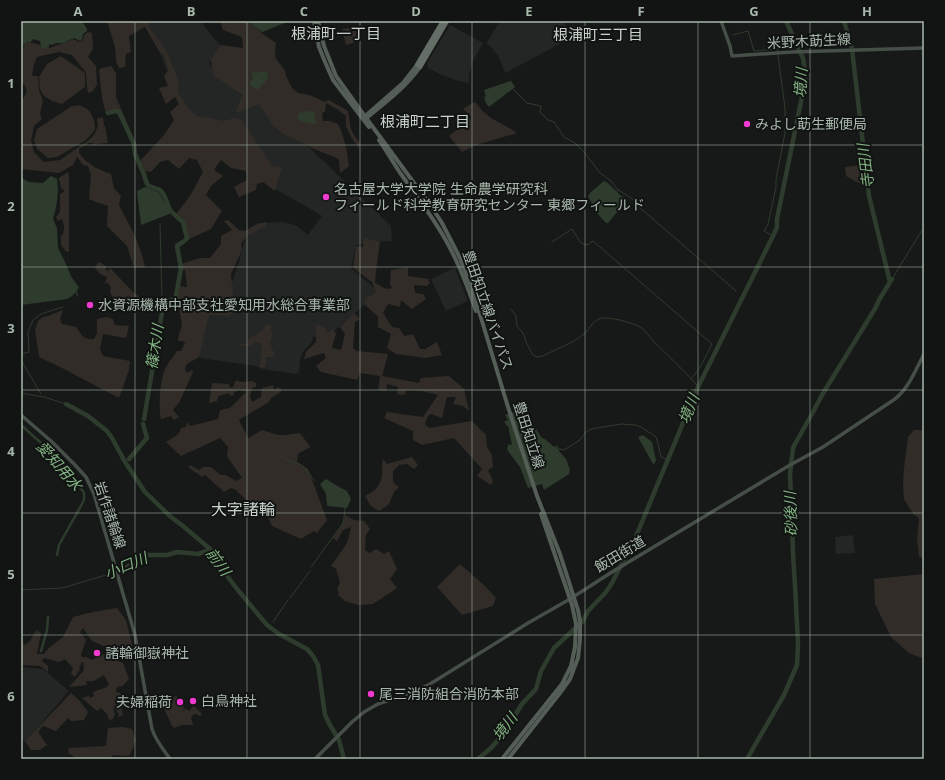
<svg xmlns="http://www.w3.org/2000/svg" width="945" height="780" viewBox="0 0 945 780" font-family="'Open Sans','Noto Sans JP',sans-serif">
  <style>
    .built { fill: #232624 }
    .green { fill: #312c27 }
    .water { fill: #2e3c2d }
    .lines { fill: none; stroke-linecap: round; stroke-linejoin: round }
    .stream { stroke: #2e3c2d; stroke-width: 1 }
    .canal { stroke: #2e3c2d; stroke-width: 2.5 }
    .river { stroke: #2e3c2d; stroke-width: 4.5 }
    .secondary { stroke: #464e48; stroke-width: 3.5 }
    .primary { stroke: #545d56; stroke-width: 4 }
    .highway { stroke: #646e66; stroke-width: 4.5 }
    .grid { fill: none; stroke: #a9b8ac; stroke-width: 1; stroke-opacity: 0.55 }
    .poi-dot { fill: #ee3acf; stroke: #121413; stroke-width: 1.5 }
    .labels { text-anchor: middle; stroke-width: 4; stroke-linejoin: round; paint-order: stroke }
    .street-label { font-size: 14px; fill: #a9b8ac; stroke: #121413 }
    .poi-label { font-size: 14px; fill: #a9b8ac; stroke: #121413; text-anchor: start }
    .neighbourhood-label { font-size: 15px; fill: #cad4cd; stroke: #121413 }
    .water-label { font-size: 15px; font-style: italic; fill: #82b281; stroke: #121413 }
    .quarter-label { font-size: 16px; fill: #cad4cd; stroke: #121413 }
    .neatline { fill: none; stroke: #a9b8ac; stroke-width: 1.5 }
    .grid-label { font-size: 13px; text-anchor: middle; font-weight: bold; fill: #a9b8ac }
  </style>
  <rect width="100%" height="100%" fill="#171918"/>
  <!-- built -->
  <path class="built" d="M146,21H201L210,34L223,48L209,63L217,75L252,104L262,102L391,226L392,241L372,242L356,245L351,268L379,292L330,335L313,337L312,342L302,353L300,361L299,372L295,374L263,369L255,366L201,358L196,354V329L231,287L233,279L239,262L243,245L246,239L257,225L258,223L284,222L297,226L308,235L322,216L302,204L277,190L183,107Z
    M500,21H564L569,33L567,40L505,73L499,57L491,47L486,44Z
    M450,25L483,43L473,61L469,75V81L468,83L456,80L442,75L428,68L427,63Z
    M454,268H455L468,301L446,311L431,279Z
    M853,535L855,553L836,554L835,537Z
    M21,667L43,669L69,691L25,742L21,739Z"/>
  <!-- green -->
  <path class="green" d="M107,21H149V27L167,52L179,82L178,92L189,109L197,116L224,121L234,118L242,120L272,166L282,167L275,191L263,182L257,184L256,190L239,197L234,187L247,180L246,171L231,168L221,160L214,170L223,176L211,186L206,195L222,211L211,229L189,239L184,221L176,214L190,196L203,172L197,160L189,158L179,169L168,160L160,162L151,172L145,171L140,161L164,135L174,120L170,112L179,104L175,97L166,104L159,88L168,86L164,76L168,70L164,55L159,51L145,27L129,36L131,52L126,54L125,67L119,68L116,61L115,47Z
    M220,21H249L264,35L276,43L275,54L276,59L285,70L286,76L292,88L298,93L309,95L317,98L324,102L329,100L348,111C349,115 349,120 350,125C351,132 356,138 360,143L359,148L351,137L346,126V116L337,109L326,103L325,112L322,113L323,121H330L338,124C345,138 347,151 349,166L340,173L339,160L337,158L314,149L305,144L283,134L273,125L259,104L242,111L236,112L242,95L213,75L211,60L221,45L243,48L242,37L223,30Z
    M349,28H359V35L361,40L346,45L342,29Z
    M88,32L92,33L93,49L88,57L96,66L97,85L92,92L88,93L87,87L86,73L72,55L59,52L37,57L34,64L32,76H38L39,90L43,101L40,114L42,119L34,126L31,141L34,152L44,162L60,160L89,140L94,135L98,126L97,119L103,117L104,125L105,126L108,143L97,144L94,146L93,143H89L79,149V153L85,160L96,168L111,174L114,188L121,196L119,205C130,226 140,243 145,267L134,268L127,246L107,226L108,206L96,202L89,199L91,175L88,166L83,165L77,157L73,165L59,173L21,169L22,154H21V103L27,91L24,84L21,83V50L26,43H33L50,48L73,39L79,42L83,40L84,35Z
    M61,56L85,73V87L62,104L52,101L44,96L40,89L39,77L47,64Z
    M111,66L116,73V97L131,132L130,133L119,111L106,114L102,98L99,70L102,68Z
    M475,102C479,106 482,111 486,114C495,122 508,126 517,133L476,145L462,152L449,136L470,120L471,116L463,109L464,108Z
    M72,106C74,106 79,105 81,106C92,109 95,120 95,130L86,140L57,157L48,158L37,149L34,140L37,129Z
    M863,165L866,187L846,176L845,167Z
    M68,172L69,175V252L65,251L61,245V236C66,231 64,225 62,219L58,221L56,217L60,212V194L65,191L61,188L59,178Z
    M228,220L239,230L245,231L255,225L266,222V226L249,235L241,243L242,250L231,274L233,294L236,301L230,316L209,315L199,357L187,364L185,369L187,373L192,370L193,372L180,401L173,410L179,417L174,420L171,416L161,419C158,406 160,379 166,367C169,361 174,356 177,351H181L185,343L183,341H178L179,334L182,326L177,295L179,286L187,287L185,270H182L181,264L200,258H210L221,244V236L232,230L224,221Z
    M364,238L380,242C378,256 376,269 375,283L386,289L392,288L390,284L391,270L408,267V276L428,279L430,283L427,286L414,285L415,293L423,294L426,299L412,309L401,300L400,307L388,304L383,313L392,327L399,328L404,336L413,334L420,349H425L437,342L442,355L425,358L396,354L387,348L391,334L378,327V317L364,304L366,298L376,292L372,282L353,268L356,246L363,247Z
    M99,262L106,266V270L108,271L110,268L135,294L140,297V299C130,301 125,302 116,297L113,298L110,292L111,288L108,283L105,284L107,277L100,274L95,268L97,264Z
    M63,310L60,319L62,324L76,327C82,335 83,340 94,339L97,334V319L106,317L113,319L115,325L129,326L126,338L103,334L100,349L103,356L130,361L129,370L119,398L60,367L39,357L35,330L38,321L43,317L48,316Z
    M354,313L360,319L355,322L353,348L357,351L388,354L382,376L419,383L421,378L449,376L464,389L469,410H468L463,406L453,404L456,397H447L442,418L431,414L428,416L425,424L429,428L472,421L486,435L487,447L492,455L493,467L488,470L493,481L491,485L477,476L482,469L454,438L422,445L413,440V431L384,418L387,412L423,417L438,395L422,391L407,390L404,395L397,394L398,387L387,384L386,391L378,390L380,376L360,373L357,380L321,372L316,366L326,358L324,353L304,359L306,352L316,342V324L324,327L328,333L333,329L336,334L332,348L341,350L345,334L340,327Z
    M271,324V331L273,335L270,341L272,349L275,354L272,357H266V366L262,368L260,367L261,352L262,343L254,342L252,346H238L240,344H247L249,338C256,336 262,332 265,326Z
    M236,380L241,382L254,381V383H256V387L252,388L250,397L252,402L261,397L262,388L273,385L274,390L278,387L281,389V392L271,398L269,402L239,420L248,438L262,430L278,435H285L300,433L309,445L310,447L298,454L297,462L308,469L327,520L317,533L314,531L301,539L272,526L264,509L250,516L257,505L249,503L236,490L231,488L224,492L205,475L202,477L188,467L190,465L199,470L203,467H211L221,475H226L236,481L242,478L227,456L228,447L220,438L181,456L166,442C172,438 180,435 181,428L186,427L187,422L190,426L218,419L220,410L230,408L246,392L245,391L239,390L233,393L234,395L231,396L229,393L219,396L217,401L209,403L212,383L229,384L230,388L233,387Z
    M914,430H924V558L919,557L917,539L919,518L913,514L904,499L903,483L904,468L908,437Z
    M412,457L418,465L414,469L407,464L399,465L393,471V481L394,483L399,487L394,492L389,504L381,510L378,511L370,505L365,496C375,491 382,485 382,473C382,468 382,463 383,459L387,464Z
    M345,515L354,520L364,521L370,529L366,535L365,550L370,553L376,549L384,554L389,551L397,569L390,579L397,588L373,604L358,605L345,601L338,595L339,592L337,590L340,582L336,569L331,566L345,546L348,540L351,527L343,530L337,541L333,538C338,531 344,524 345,515Z
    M460,564L485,586L496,598L493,606L462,615L437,587Z
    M924,574V655L921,658L909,653L891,637L875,604L874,579Z
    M117,608L126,620L136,660L111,653L108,648L92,641L83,628L80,632L86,640L81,655L82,657H86L92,660L104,654L106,655V659L109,657L123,663L129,679L123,686L117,687L116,692L124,694L119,699L123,715L118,717L119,714L116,710L113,708L115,714L113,719L109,720L107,714L101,708L97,711L82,698L89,696L90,698L94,696L93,692L107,687L109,684L104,675L94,681H86L87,685L69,687L84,670L83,662H82L79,668L80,669L75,677L71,674L73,668L65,659L59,662L44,658L42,661L48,666V672L40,666L21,665V632L22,642L25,645L30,641L36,630L41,633L37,654H44L49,648L63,637L73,617L93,612Z
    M71,693L79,700L88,712L84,720L71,721L68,718L56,731L43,726L38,732L47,745L40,750H31L25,741Z
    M176,696L180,701L184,707L183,714L185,708L189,711L194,706L202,714L200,716L196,714H194L191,717L193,725H182L174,728L172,726L162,704Z
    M123,727L132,729L136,740L133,748L129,756L113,755L111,759H78L68,753L69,748L106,746L108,728Z"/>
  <!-- water -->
  <path class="water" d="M21,21H82L87,29V31L83,34L82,39L80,41L74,38L63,43H56L52,45L49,44V47L43,49L41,47L40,41L33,39L30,43L28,42L21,47Z
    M250,21H289L275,27L262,32L254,26Z
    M261,71L264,72L269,71V72L267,73L268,78L261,87L256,90C255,86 251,87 249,84L253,79V76L251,73L253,72L257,73Z
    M511,81L515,87L489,107L486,103L484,97L486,96L484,90Z
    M307,111L314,112L316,123L315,124L304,122L297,119L299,113Z
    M51,176L57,179C59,192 57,206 53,219L57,228L58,248L64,260L72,278L78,286L79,288L77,290L78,296L77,297L76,292L72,296L67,299L21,305V178L29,182L43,183Z
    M604,181L608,183L620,195L627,200L608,223H606L597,213L588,196L591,192Z
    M145,187L158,192L160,194L170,213H172L141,225C140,214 138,202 137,191Z
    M521,406L524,411L527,410L525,413L533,424L541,437L546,440L554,447L555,446L559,450V451L566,459L570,470L569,474L544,490L542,484L528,488L520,467L508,451L507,448L509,444L511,445L512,444L509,431V428L504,422L508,420L505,415L517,411L518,408Z
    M643,435L652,442L656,460L655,463L653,464L638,437Z
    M326,479L339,487L347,491L351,499L347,508L328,506L327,505L326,494L320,484Z"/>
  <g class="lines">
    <!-- stream -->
    <path class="stream" d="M733,35L748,31L754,51L777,49L778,52
      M513,89L527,103L541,106L540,112L548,120L554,122L564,137L575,143L585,153L599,172L611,181L618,190
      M617,191L619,190C626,195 634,199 638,206L736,291
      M160,224L162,300
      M773,236L764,231L768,224L776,187V179L785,133V108L778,55
      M552,242L572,229L581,243L587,245L593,241L712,344C707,354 699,371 691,379
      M892,279L924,227
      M739,298L742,299
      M511,309L516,316L517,326L523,333L527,344L533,355L537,357L543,356C556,349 572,344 584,334C589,330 592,322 599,319C605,315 634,323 640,327C646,331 650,338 655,343C669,356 683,370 696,384L698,387
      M21,354L29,352L28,332L33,320L41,314L63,307
      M21,360L41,394
      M21,393L44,397L66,404
      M556,446L560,449L564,450L580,440L586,432L591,429L621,424L636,425L641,427L656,437L657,440L661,457L668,460
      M280,455C286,462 296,461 303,466C309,470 310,477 315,481
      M311,567L343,523L344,518L345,508
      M21,590L62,588L113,573
      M290,598L310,571
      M273,622L288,600
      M269,626L270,625"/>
    <!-- canal -->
    <path class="canal" d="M21,425L50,451L79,485L84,493V500L82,504L59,545L57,555
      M41,651L47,630L48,617"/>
    <!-- river -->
    <path class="river" d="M844,21L852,49L869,196L890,282L892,279
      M108,113L116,111L119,112L134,144L135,154L143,172L147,184L149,186L160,190L164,195L170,210L177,217L183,222L187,238C185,242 180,243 177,246L181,268L176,296L177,300H162V312L144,419
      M66,404L88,416L107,431L112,438L125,462L145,492L171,517L183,526L210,549L218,559L228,577L237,589L267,625L279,634L307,649L313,656L318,665L325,715L330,725L339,740L344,759
      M129,459L147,438L143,424
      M113,573L124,569L146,555H167L177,552L198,554L207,551
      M478,759L491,748L504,733L522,704L536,689L541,671L554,648L583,621L588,611L606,592L612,583L637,534L698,387L774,234L777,227V219L805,82V71L803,58L786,21
      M747,759L784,695L797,665L798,644L795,585L793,554L792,520L790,474L793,448L795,444L812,414L822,395L876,307L879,300L890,282"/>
    <!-- secondary -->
    <path class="secondary" d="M721,21L730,46L732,56L792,52L924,48
      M21,415L51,441L75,465L86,477L94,494L135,635L152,729C156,741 163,749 170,759
      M315,759L352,722L364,712L378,704L418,690L430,684L528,623L570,599L612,572L790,465L823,447L895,399C909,388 916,369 924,354"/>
    <!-- primary -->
    <path class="primary" d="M314,21L319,47L325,62L333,80L369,127
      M318,21L324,46L336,76L361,111L431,206L442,223L460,258L472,288L508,407L537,496L560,554L578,610L580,621V640L578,658L570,679L560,693L508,759
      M363,118L403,83L417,65
      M365,119C385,103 405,88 420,67
      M379,140C387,151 393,163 401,174C419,200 439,225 453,254C462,272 469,291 476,311
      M502,759L562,684L571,666L575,647L576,624L572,605L541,514"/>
    <!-- highway -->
    <path class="highway" d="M417,65L443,21
      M420,67L447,21"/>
  </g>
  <!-- grid -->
  <path class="grid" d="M135,21V759M247,21V759M360,21V759M472,21V759M585,21V759M698,21V759M810,21V759M21,145H924M21,267H924M21,390H924M21,513H924M21,635H924"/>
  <!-- markers -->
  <g class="poi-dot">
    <circle cx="747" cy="124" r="4"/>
    <circle cx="326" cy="197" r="4"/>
    <circle cx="90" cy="305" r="4"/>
    <circle cx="97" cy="653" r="4"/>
    <circle cx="371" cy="694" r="4"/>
    <circle cx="193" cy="701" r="4"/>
    <circle cx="180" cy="702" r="4"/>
  </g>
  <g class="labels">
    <!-- street labels -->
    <g class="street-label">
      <text transform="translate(809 41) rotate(-3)" y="5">米野木莇生線</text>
      <text transform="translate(488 310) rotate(71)" y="5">豊田知立線バイパス</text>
      <text transform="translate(529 435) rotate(72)" y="5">豊田知立線</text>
      <text transform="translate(110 515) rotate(71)" y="5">岩作諸輪線</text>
      <text transform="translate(620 554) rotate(-31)" y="5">飯田街道</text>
    </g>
    <!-- poi labels -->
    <g class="poi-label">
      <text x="755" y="129">みよし莇生郵便局</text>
      <text x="334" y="194">名古屋大学大学院 生命農学研究科<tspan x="334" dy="16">フィールド科学教育研究センター 東郷フィールド</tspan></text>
      <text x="98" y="310">水資源機構中部支社愛知用水総合事業部</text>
      <text x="105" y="658">諸輪御嶽神社</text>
      <text x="379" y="699">尾三消防組合消防本部</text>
      <text x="201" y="706">白鳥神社</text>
      <text x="172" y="707" text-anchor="end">夫婦稲荷</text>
    </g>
    <!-- neighbourhood labels -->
    <g class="neighbourhood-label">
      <text x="336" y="39">根浦町一丁目</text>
      <text x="598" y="40">根浦町三丁目</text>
      <text x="425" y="127">根浦町二丁目</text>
    </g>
    <!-- water labels -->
    <g class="water-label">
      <text transform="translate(801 83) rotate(-86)" y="5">境川</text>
      <text transform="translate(866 166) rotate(-97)" y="5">寺田川</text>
      <text transform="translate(155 347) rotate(-81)" y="5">篠木川</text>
      <text transform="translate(689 409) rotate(-68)" y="5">境川</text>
      <text transform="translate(59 466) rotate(49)" y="5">愛知用水</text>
      <text transform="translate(791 514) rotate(-92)" y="5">砂後川</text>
      <text transform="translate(218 562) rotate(54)" y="5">前川</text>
      <text transform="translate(126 566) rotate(-23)" y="5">小口川</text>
      <text transform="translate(505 727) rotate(-53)" y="5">境川</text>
    </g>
    <!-- quarter labels -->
    <g class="quarter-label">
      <text x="243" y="515">大字諸輪</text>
    </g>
  </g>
  <!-- border -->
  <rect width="945" height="780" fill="none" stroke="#121413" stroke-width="44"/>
  <rect x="22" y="22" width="901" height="736" class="neatline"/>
  <g class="grid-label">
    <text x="78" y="16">A</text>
    <text x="191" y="16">B</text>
    <text x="304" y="16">C</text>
    <text x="416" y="16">D</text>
    <text x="529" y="16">E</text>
    <text x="641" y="16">F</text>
    <text x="754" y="16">G</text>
    <text x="867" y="16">H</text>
    <text x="11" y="88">1</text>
    <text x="11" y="211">2</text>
    <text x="11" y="333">3</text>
    <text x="11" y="456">4</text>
    <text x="11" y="579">5</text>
    <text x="11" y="701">6</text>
  </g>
</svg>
